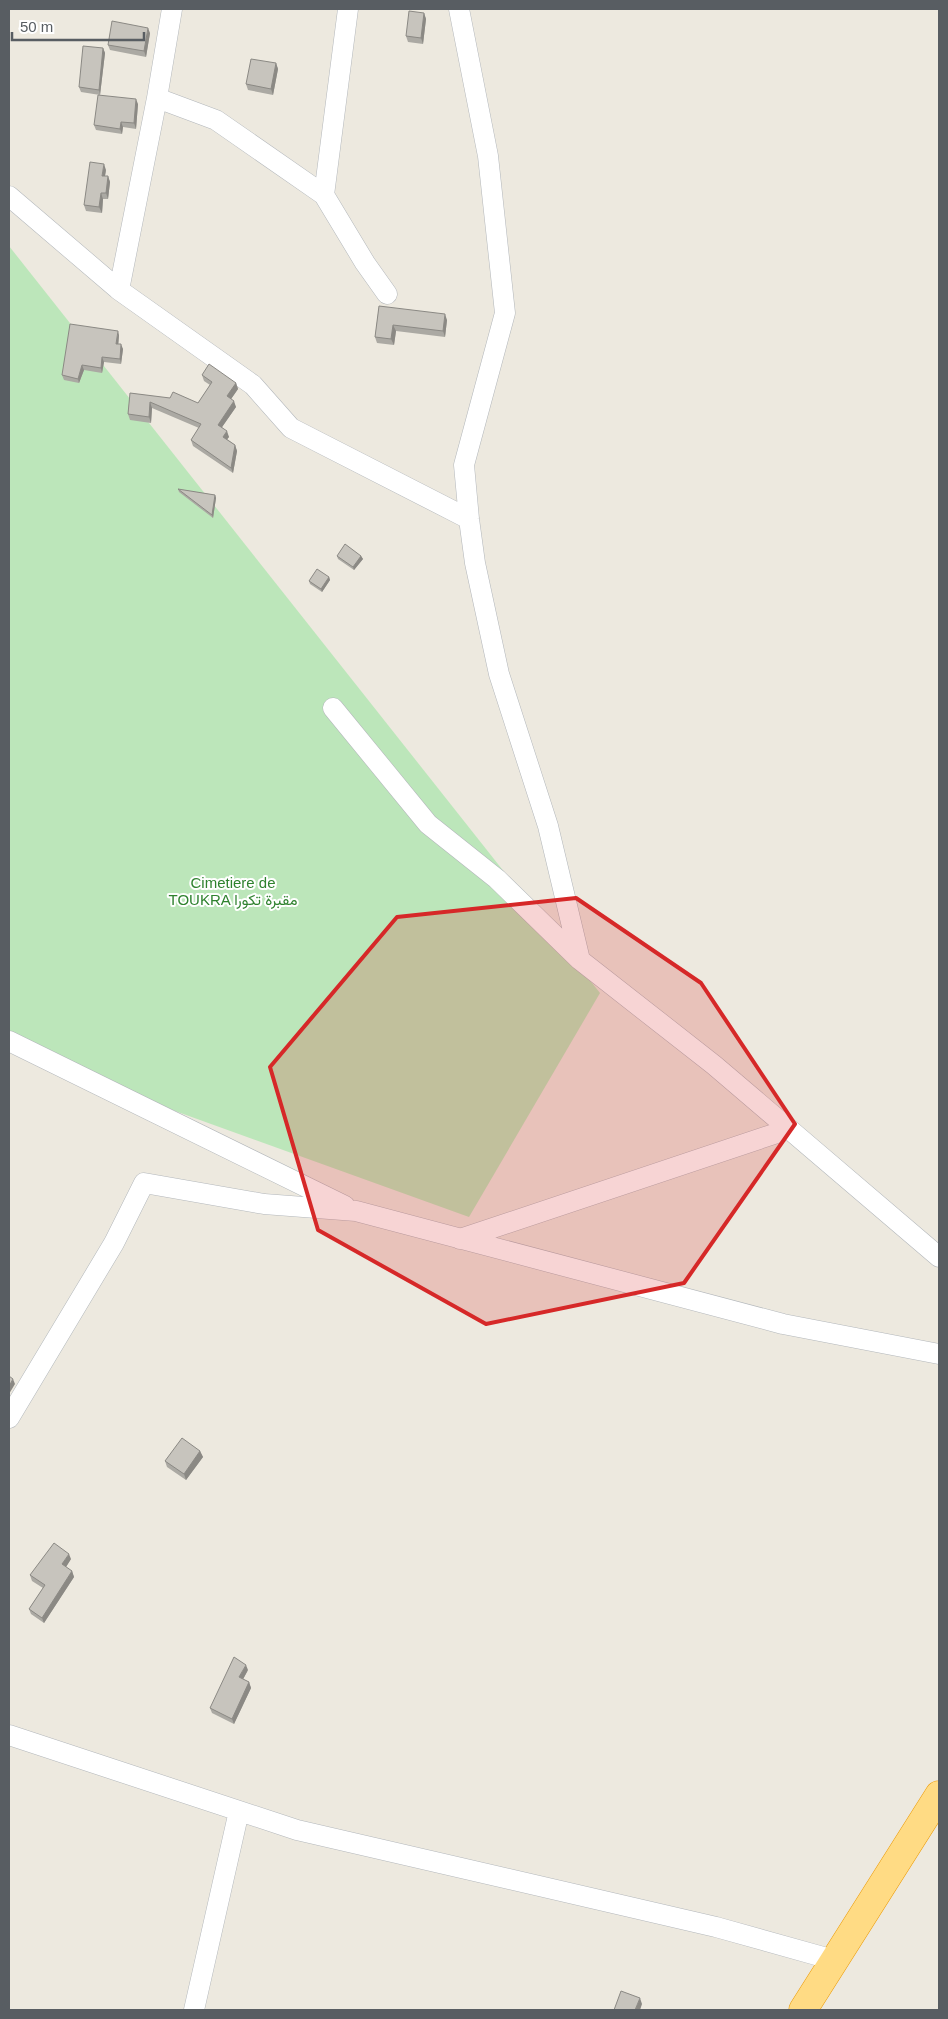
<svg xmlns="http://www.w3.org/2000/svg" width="948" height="2019" viewBox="0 0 948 2019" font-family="Helvetica,Vazirmatn,sans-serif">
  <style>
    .green { fill: #bce6ba }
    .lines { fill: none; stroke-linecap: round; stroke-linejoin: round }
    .street-casing { stroke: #b3b7bb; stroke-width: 21 }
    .highway-casing { stroke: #ec9900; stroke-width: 29 }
    .street { stroke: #fff; stroke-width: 20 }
    .highway { stroke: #ffdb84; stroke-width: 28 }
    .wall { fill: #aba9a3 }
    .shaded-wall { fill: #8b8984 }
    .building { fill: #c7c4bd; stroke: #8b8984 }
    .marked { fill: #d62828; fill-opacity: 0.2; stroke: #d62828; stroke-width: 4; stroke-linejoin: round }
    .labels { text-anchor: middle; stroke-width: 4; stroke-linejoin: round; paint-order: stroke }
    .park-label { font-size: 15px; fill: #2f822f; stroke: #fff }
  </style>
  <rect width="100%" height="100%" fill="#ede9df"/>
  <!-- green -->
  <path class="green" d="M9,246L600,993L469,1217L9,1051Z"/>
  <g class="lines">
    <defs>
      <path id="street" d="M172,9L157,98L119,290L253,385L291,428L469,519
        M459,9L488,156L505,313L464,465L469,519L475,563L499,674L548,826L580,960
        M157,98L216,120L324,195L365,263L387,294
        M324,195L348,9
        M9,196L119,290
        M333,708L428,824L497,879L580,960L714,1065L939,1257
        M9,1041L345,1206
        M460,1239L789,1129
        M9,1418L114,1243L144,1183L264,1204L356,1211L783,1324L939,1354
        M9,1735L297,1830L716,1927L834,1960
        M194,2010L239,1811"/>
      <path id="highway" d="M803,2010L939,1795"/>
    </defs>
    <!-- street casing -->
    <use href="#street" class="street-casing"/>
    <!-- highway casing -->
    <use href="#highway" class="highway-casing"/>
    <!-- street -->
    <use href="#street" class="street"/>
    <!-- highway -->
    <use href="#highway" class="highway"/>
  </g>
  <!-- wall -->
  <path class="wall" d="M424,13L426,19L423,44L408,42L406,36Z
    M150,33L146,57L110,50L108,45Z
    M103,48L105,53L100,95L81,92L79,87Z
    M276,63L278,69L273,95L248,90L246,84Z
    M138,104L136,129L123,127L122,134L96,130L94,125Z
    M106,170L105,176H108L110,182L108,199H103L102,213L86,211L84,205Z
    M379,306L447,320L445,337L396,331L394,345L377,343L375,337Z
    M119,335L118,344L123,349L121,364L104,362L102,373L84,370L79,383L64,380L62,375Z
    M202,375L236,383L238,389L231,399L236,407L222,427L229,437L227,439L235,445L237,451L233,473L193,446L191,440L199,428L152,408L151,423L130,420L128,414L130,393L198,403L210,385L204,381Z
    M178,489L215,495L216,498L213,518L179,492Z
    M337,556H361L363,559L354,570L338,559Z
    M329,577L330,580L322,592L310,584L309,581Z
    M200,1451L203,1457L186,1480L167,1467L165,1461Z
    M71,1559L66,1567L72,1571L74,1577L44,1623L31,1614L29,1609L43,1588L32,1581L30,1575Z
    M248,1670L243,1679L249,1682L251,1688L234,1724L212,1713L210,1708Z"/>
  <!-- shaded-wall -->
  <path class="shaded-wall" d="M424,13L426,19L423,44L421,38Z
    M148,28L150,33L146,57L144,51Z
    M103,48L105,53L100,95L99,90Z
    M276,63L278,69L273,95L271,89Z
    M136,99L138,104L136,129L134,123Z
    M121,122L123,127L122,134L120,129Z
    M104,164L106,170L104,181L102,176Z
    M108,176L110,182L108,199L106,193Z
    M101,193L103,199L102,213L99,207Z
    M445,314L447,320L445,337L443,331Z
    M393,325L396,331L394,345L391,339Z
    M118,331L119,335L118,349L116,344Z
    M121,344L123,349L121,364L120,359Z
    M102,357L104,362L102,373L101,368Z
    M82,365L84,370L79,383L78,379Z
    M236,383L238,389L229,402L227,396Z
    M234,401L236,407L220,430L218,425Z
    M150,402L152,408L151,423L149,417Z
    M227,431L229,437L225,442L223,437Z
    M235,445L237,451L233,473L231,468Z
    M215,495L216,498L213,518L212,515Z
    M361,556L363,559L354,570L353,567Z
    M329,577L330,580L322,592L321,589Z
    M13,1379L15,1384L9,1394V1386Z
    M200,1451L203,1457L186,1480L184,1474Z
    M69,1554L71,1559L64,1570L62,1564Z
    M72,1571L74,1577L44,1623L42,1618Z
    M246,1665L248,1670L241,1683L239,1677Z
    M249,1682L251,1688L234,1724L232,1719Z
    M640,1998L642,2004L640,2010H635Z"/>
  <!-- building -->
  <path class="building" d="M409,11L424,13L421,38L406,36Z
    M112,21L148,28L144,51L108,45Z
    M83,46L103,48L99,90L79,87Z
    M251,59L276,63L271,89L246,84Z
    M98,95L136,99L134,123L121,122L120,129L94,125Z
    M90,162L104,164L102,176H108L106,193H101L99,207L84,205Z
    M379,306L445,314L443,331L393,325L391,339L375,337Z
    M70,324L118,331L116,344H121L120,359L102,357L101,368L82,365L78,379L62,375Z
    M209,364L236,383L227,396L234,401L218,425L227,431L223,437L235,445L231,468L191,440L201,424L150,402L149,417L128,414L130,393L170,398L173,392L198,403L212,382L202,375Z
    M178,489L215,495L212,515Z
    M345,544L361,556L353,567L337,556Z
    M317,569L329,577L321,589L309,581Z
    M9,1376L13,1379L9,1386Z
    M182,1438L200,1451L184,1474L165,1461Z
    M54,1543L69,1554L62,1564L72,1571L42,1618L29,1609L45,1585L30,1575Z
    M234,1657L246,1665L239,1677L249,1682L232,1719L210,1708Z
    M621,1991L640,1998L635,2010H614Z"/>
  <!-- marked area -->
  <path class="marked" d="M576,898L701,983L795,1124L684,1283L486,1324L318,1230L270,1067L397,917Z"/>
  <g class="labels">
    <!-- park labels -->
    <g class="park-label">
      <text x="233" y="888">Cimetiere de<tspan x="233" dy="17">TOUKRA مقبرة تكورا</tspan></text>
    </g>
  </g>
  <!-- border -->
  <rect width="948" height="2019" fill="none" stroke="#585d62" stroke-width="20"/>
  <!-- scale -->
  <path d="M12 32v8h132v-8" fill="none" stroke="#585d62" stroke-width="2.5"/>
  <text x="20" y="32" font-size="15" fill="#585d62" stroke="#ffffff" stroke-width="4" paint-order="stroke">50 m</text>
</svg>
